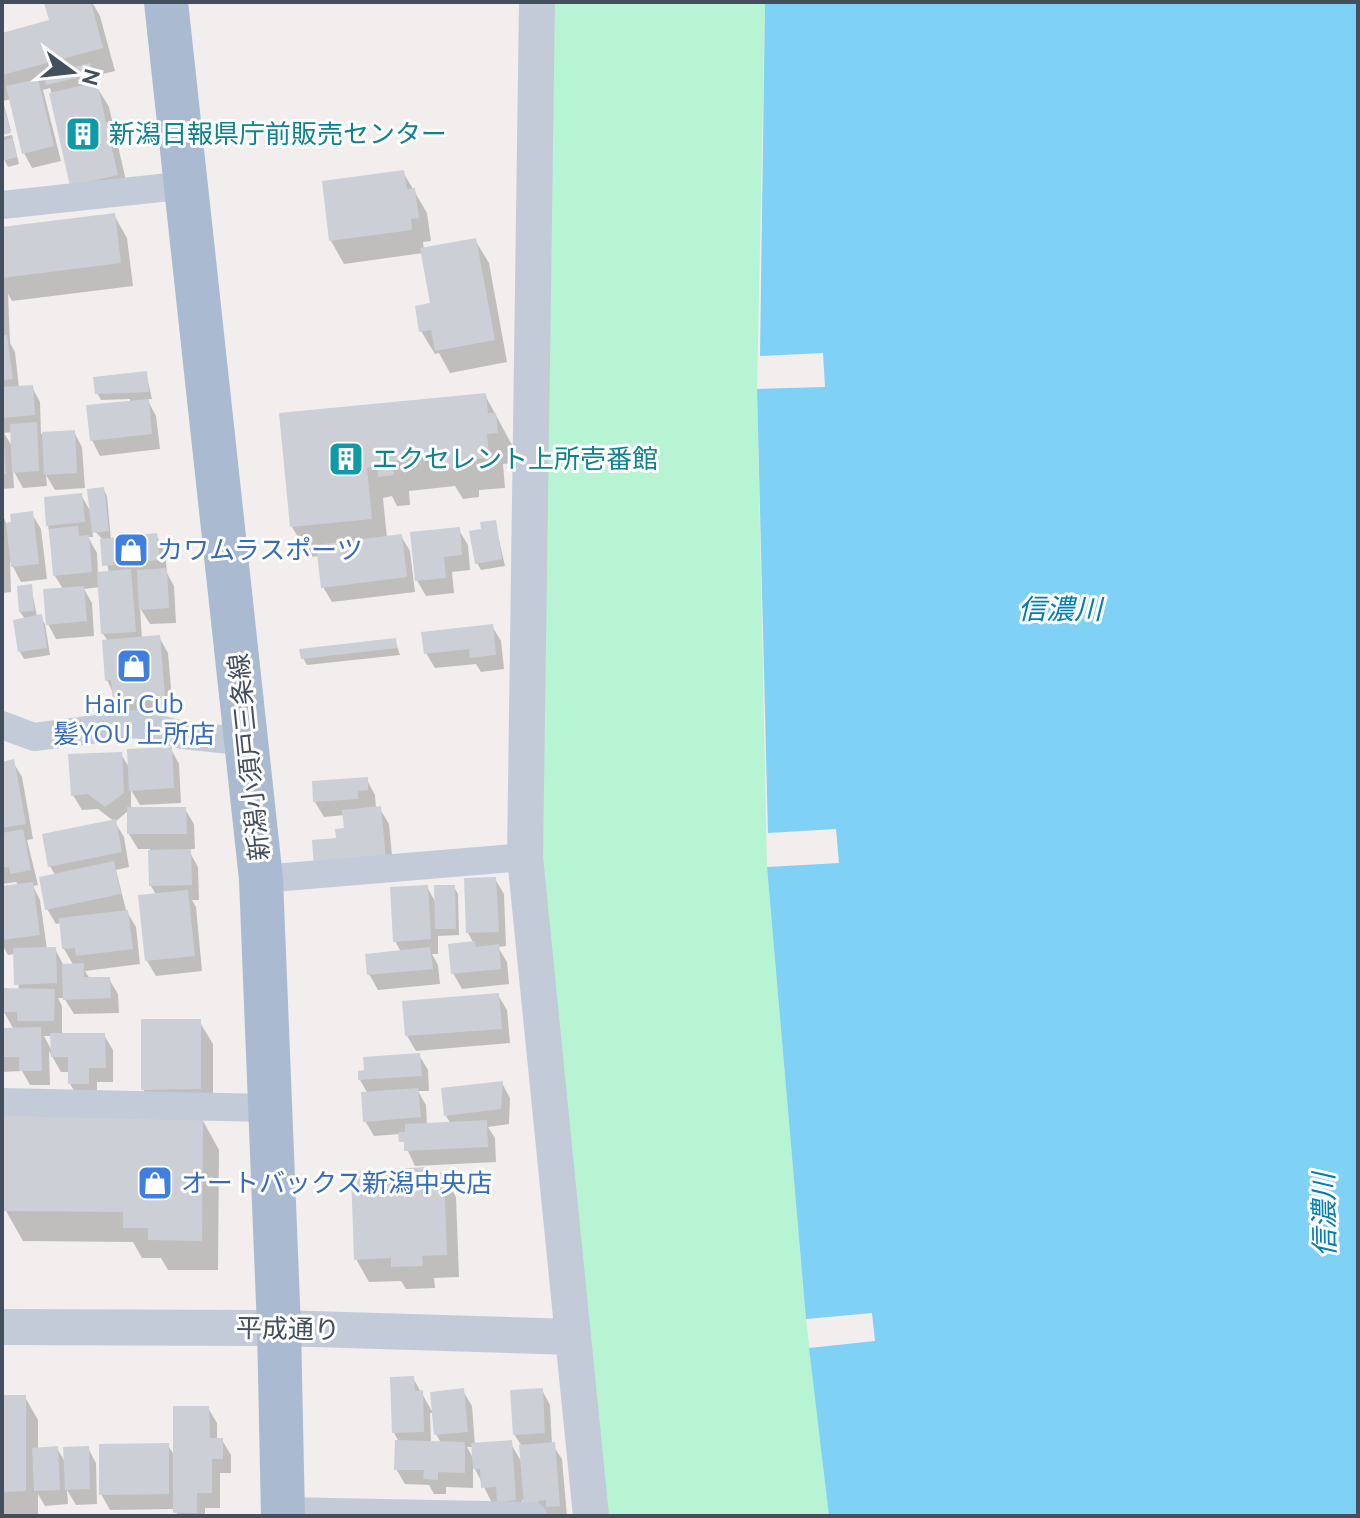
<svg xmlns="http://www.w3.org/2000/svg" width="1360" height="1518" viewBox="0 0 1360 1518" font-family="Ubuntu,'Noto Sans JP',sans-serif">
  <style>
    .green { fill: #b6f4d4 }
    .water { fill: #7fd1f5 }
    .shadow { fill: #0003; fill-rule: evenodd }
    .building { fill: #cccfd6 }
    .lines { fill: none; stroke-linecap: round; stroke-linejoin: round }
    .minor { stroke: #c2cbd7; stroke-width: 28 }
    .tertiary { stroke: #c2cbd7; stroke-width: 36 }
    .primary { stroke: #aabad0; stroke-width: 44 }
    .labels { text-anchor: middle; stroke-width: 6; stroke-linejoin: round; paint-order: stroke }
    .culture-label { font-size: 26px; fill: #0d838f; stroke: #fff; text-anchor: start }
    .shop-label { font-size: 26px; fill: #366cbe; stroke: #fff; text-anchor: start }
    .street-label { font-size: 26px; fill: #444f5d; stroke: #fff }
    .water-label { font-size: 28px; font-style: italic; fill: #007db4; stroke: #fff }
  </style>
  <rect width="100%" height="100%" fill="#f1eeed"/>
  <!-- green -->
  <path class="green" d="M555,2H765L757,389L767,867L806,1319L829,1516H607L539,859Z"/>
  <!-- water -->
  <path class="water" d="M765,2H1358V1516H829L809,1348L875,1341L872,1313L806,1319L767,867L839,863L836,829L768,833L757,389L825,387L823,353L760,356Z"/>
  <!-- shadow -->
  <path class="shadow" d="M55,2H92L100,16L115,71L94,76V82L109,107L130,198L85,208L50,88L43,90L61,161L32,168L24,153L11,99L3,101L11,131L2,133V35L51,22Z
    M12,135L19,164L8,167L2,155V137Z
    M403,172L427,213L431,241L423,242L424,250L475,240L489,263L507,362L450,373L439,353L435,354L421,331L433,305L423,253L344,264L331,241L324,183Z
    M114,215L127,238L133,286L12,301L8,294L10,343L15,352L19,388L32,387L40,402L41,434L74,432L82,447L85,488L55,490L46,475L47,486L23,488L13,470L14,488L2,489V229ZM12,432L13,448L4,433Z
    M146,373L152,399H147L156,416L160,449L100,456L92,440L130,403V399L101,400L97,393Z
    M485,395L512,445L514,463L503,464L505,488L479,490V497L463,499L455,486L409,491L410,505L397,506L392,496L383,498L387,538L401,536L410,551L415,592L332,602L323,587L319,556L310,557L292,527L282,415Z
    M103,489L107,496L111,540L156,535L165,550L167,573L174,586L176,623L150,624L140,608L142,639L159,637L168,653L173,712L124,716L107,680L108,641L103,634L100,587L84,589L92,603L94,636L56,639L48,624L63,589L55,576L48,525L81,495L92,514ZM92,528L102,539L109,573L98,574L97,553L88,537H93Z
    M2,513L7,525L32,514L41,529L47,579L21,582L10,561L11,592L2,593Z
    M495,522L505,566L481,570L477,563L484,531Z
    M459,530L468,545L470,570L452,572L454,593L426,596L415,577Z
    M31,586L37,617H41L45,624L50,655L24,659L20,652L25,619L20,612Z
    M492,626L501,641L504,669L481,672L476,664L435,668L426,653Z
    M395,640L400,655L307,665L303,658Z
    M171,749L179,764L181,803L140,805L131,790V809H185L194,824L195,849H188L198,867L199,900H192L196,907L202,971L156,976L147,961L156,895L151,886L150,849H138L129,834V810L115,822L98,809L82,810L73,795L121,754L130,769Z
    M13,762L22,777L33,839L27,840L38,885L33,886L40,900L47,949H55L64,966H74L64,949L61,923L56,924L47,909L55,875L50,866L115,822L124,837L129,867L116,870L126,910L136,927L140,964L85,971L90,979H109L118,994L119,1013L74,1014L64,998H58L62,1006V1035H104L113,1050V1082H97V1099H79L70,1084V1072H61L49,1051L50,1085H30L22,1071L2,1072V1030H14L4,1012L19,990L15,954L8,955L2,944V888L19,886L16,882L2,884V764ZM44,1036H52V1051Z
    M367,780L375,795L376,809H380L389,824L394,876L338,840L346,829L345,815L324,817L315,802Z
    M495,879L504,894L506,946L498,947L507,962L509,984L462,989L453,973L474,944L468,933Z
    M427,887L436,903L454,887L458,894L459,935L438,936V954H432L438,965L440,984L378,990L369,974L401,952L395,941Z
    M498,995L507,1010L510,1043L416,1051L407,1036Z
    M199,1021L213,1044V1112H156L143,1089Z
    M419,1055L428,1070L429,1091H418L426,1105L427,1125L451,1124L446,1116L502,1083L510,1098L509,1124L488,1127L495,1138L496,1162L415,1166L400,1134L374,1136L365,1121L368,1094L360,1080Z
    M202,1119L219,1150L218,1270H168L161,1258H142L133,1242L23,1241L6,1211Z
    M425,1169L428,1175L443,1174L456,1197L459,1277L434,1278L435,1288L406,1289L401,1281L369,1282L356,1259Z
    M413,1378L433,1413H430L431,1443H441L436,1434L463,1391L472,1406L475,1445L510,1442L522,1463L521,1445L514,1434L542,1390L550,1405L552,1444L562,1459L567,1516H532L522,1499L523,1515L492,1503L473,1465V1488L446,1487V1494H434L429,1485L405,1484L396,1469L399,1442L394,1433ZM467,1447H474L475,1462Z
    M2,1397H25L38,1420V1449L57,1448L66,1464L88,1448L96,1463L97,1504L76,1505L67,1490L68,1504L45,1506L38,1494V1514L2,1516Z
    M208,1408L217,1423V1440H222L231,1455V1473H220V1508H205V1516H178L175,1509L110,1510L101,1494L168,1445L175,1457Z"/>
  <!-- building -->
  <path class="building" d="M47,2H91L103,48L2,75V33L49,20L44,3Z
    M90,63L93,74L46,85L44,74Z
    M38,79L54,146L22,154L6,86Z
    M97,82L118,175L70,186L49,93Z
    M2,99L11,133L2,135Z
    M12,138L17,157L2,161V141Z
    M404,170L407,189L415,188L419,218L411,219L412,230L329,241L322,181Z
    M115,213L121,263L2,278V227Z
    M476,238L495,340L435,351L431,330L419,332L415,306L430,303L420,248Z
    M2,335H7L13,379L2,381Z
    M147,371L149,392L95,394L93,377Z
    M33,385L35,415L2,418V387Z
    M486,393L488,413H496L498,433L487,434L489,458L463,460V467L443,469L442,456L393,461L394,475L378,477L377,466L367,468L372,519L290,527L279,413Z
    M149,399L152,434L90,441L86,405Z
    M37,422L39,471L12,473L10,424Z
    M75,430L77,473L44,475L42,432Z
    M2,441H4L6,474H2Z
    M104,487L109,531L92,533L87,489Z
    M82,493L85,522L46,526L44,497Z
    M33,511L39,564L11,567L6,523L11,522L10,514Z
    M496,520L502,559L475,564L469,531L481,529L480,522Z
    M78,526L79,536L89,535L92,572L53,576L49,529Z
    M460,527L462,555L444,557L446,578L415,581L410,532Z
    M157,533L160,560L102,566L100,539Z
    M402,534L407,577L321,588L316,545Z
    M167,568L169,608L139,610L137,570Z
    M131,569L136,632L101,634L97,572Z
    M32,584L34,611L19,612L17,586Z
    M84,586L87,621L46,625L43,589Z
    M42,614L47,648L18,652L13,620Z
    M493,624L496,655L470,658L469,649L424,654L421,632Z
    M160,635L165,697L113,701L111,680L105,681L102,640Z
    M396,638L397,648L301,659L299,649Z
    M172,747L174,788L129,791L127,749Z
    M122,752L124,793L105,807L88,794L71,796L68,754Z
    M14,759L26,824L2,828V762Z
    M368,777V790L358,791V799L313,802L312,781Z
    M381,806L386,861L314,868L312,840L336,838L335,829L344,828L342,810Z
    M127,807H186L187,834H127Z
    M116,819L122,852L48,867L42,834Z
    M23,829L31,870L10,874L9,867L2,868V833Z
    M191,849L192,885L149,886L148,850Z
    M114,861L121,894L45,910L39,877Z
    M496,877L499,932L466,933L464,878Z
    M33,882L40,935L2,940V886Z
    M428,885L431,939L393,942L390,887Z
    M434,885H455L456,929H435Z
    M188,890L195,956L145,961L138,895Z
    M128,910L133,949L76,956L75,948L62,949L59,918Z
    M475,941L476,947L499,944L501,969L451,974L448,944Z
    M56,947L57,983L14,985L13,948Z
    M430,947L433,969L367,975L365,954Z
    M84,963V977H110L111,998L63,1000L62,964Z
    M2,988L55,989L54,1021H17V1012H2Z
    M499,993L502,1029L405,1036L402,1001Z
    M141,1019H201V1089L141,1090Z
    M41,1027L42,1071H19V1057H2V1028Z
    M50,1033H105L106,1068H89V1084H68V1057H51Z
    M420,1053L422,1076L358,1080V1071L364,1070L363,1057Z
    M503,1081L501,1109L444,1116L441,1088Z
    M418,1088L421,1117L363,1122L361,1092Z
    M4,1116L203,1117L202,1241L148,1240V1228H123V1212L4,1211Z
    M487,1120L488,1147L404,1151V1142H399L398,1132H405V1124Z
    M426,1167V1173L444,1172L447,1255L422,1256L423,1266L391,1267V1258L354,1260L351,1172Z
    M414,1376L415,1391L423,1390L424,1432L392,1433L390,1377Z
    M464,1388L468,1432L434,1435L430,1392Z
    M543,1388L545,1433L513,1435L510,1390Z
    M2,1395H26V1491L2,1492Z
    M173,1406H209L210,1438H223V1459H212V1493H197V1513H173Z
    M395,1440L465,1442V1473L438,1472V1480L423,1479L424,1470H394Z
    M512,1440L516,1500L497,1502L496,1487L481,1488L480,1469H473L471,1443Z
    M555,1442L560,1506L546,1507V1500L538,1501L539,1505L524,1506L519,1445Z
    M169,1443V1494L99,1495V1444Z
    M58,1446L60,1490L34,1491L32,1448Z
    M89,1446L90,1489L65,1490L63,1447Z"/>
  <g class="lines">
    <!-- minor -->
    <path class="minor" d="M2,205L188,185
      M2,725L34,737L136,724L183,735L249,742
      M261,879L525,857
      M2,1102L271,1108
      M283,1511L533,1516"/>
    <!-- tertiary -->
    <path class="tertiary" d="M537,2L525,857L591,1516
      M2,1327L279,1328L573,1337"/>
    <!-- primary -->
    <path class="primary" d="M166,2L261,879L279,1328L283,1516"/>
  </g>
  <!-- icons -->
  <defs>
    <symbol id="building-square" viewBox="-11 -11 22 22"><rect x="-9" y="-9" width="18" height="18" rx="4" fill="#0f9aa8" stroke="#fff"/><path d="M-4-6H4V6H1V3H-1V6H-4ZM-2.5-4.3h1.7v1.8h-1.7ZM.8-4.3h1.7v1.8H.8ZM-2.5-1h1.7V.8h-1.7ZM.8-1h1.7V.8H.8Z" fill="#fff"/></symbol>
    <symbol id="shop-square" viewBox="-11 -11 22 22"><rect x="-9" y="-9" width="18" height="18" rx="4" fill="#3f7fe0" stroke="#fff"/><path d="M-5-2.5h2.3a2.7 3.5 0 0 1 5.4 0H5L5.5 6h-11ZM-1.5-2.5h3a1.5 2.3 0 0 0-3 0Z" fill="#fff"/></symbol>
  </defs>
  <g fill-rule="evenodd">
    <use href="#building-square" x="63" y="114" width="40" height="40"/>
    <use href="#building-square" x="326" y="439" width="40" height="40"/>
    <use href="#shop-square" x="111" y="530" width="40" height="40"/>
    <use href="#shop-square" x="114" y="646" width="40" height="40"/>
    <use href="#shop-square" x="135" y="1163" width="40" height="40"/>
  </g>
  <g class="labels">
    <!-- culture labels -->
    <g class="culture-label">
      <text x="109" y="143">新潟日報県庁前販売センター</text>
      <text x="372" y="468">エクセレント上所壱番館</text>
    </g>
    <!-- shop labels -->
    <g class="shop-label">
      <text x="157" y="559">カワムラスポーツ</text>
      <text x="134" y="713" text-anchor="middle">Hair Cub<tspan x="134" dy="30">髪YOU 上所店</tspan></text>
      <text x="181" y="1192">オートバックス新潟中央店</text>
    </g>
    <!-- street labels -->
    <g class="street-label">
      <text transform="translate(249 757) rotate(-96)" y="9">新潟小須戸三条線</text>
      <text transform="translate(288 1329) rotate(1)" y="9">平成通り</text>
    </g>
    <!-- water labels -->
    <g class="water-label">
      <text x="1060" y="619">信濃川</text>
      <text transform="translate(1324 1215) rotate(-91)" y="10">信濃川</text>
    </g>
  </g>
  <!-- border -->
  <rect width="1360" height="1518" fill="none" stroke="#444f5d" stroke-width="8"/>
  <!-- north arrow -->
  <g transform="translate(72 72) rotate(105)" stroke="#ffffff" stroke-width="6" paint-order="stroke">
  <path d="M0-6L14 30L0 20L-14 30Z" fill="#444f5d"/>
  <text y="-12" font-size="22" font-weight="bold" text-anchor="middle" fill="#444f5d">N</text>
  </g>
</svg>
